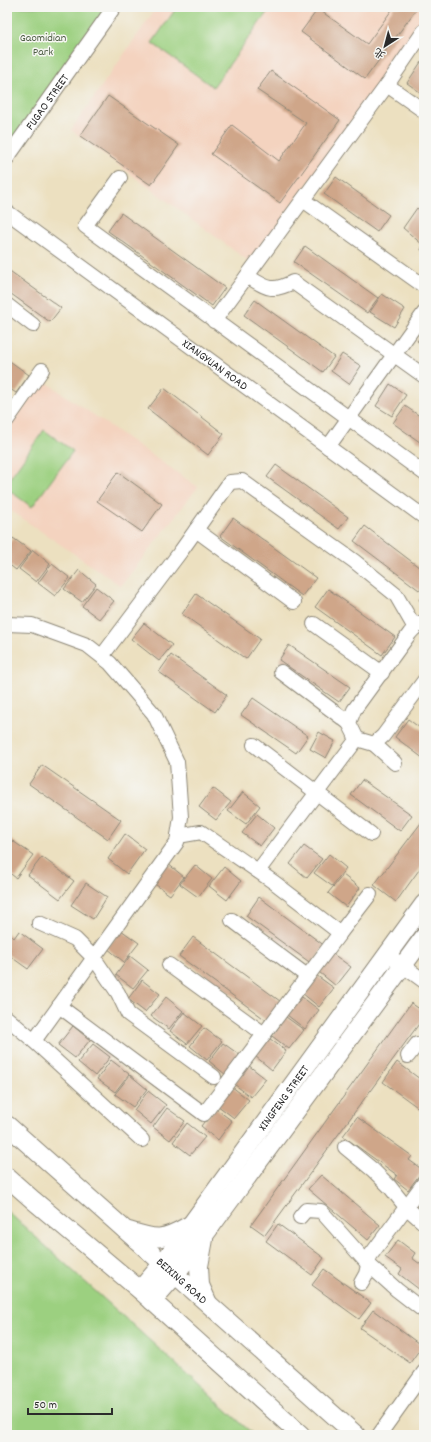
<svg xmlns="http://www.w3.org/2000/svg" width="431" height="1442" viewBox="0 0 431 1442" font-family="Dekko,'LXGW WenKai TC',sans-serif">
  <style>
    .built { fill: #f4d3bf }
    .green { fill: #9cd080; stroke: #647e56 }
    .building { fill: #cfa689 }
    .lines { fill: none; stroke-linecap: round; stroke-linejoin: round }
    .minor-casing { stroke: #8c8676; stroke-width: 16 }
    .major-casing { stroke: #8c8676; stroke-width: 20 }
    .minor { stroke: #fff; stroke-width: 14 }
    .major { stroke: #fff; stroke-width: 18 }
    .labels { text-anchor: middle; stroke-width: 3; stroke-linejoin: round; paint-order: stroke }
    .park-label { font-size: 12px; fill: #4d5d44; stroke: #f6f6f2 }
    .street-label { font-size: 12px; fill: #2b2b2b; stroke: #f6f6f2 }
  </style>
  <rect width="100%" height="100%" fill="#f6f6f2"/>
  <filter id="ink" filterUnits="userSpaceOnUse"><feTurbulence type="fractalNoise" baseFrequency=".025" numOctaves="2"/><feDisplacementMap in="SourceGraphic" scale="8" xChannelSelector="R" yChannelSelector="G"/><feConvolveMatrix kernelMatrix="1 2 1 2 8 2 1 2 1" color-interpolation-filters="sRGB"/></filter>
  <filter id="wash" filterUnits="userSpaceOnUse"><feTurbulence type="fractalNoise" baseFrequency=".012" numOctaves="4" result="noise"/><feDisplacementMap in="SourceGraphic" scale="16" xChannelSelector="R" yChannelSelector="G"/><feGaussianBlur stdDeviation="0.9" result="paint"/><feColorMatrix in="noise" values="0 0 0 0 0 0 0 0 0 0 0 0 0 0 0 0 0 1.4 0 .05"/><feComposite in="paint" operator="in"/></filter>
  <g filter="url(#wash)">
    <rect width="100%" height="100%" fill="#ece0c0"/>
    <!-- built -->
    <path class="built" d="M157,7H424V21L251,263L71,130Z
      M43,380L198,487L121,586L7,508V430Z"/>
    <!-- green -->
    <path class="green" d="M7,7H114L7,158Z
      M177,7H271L213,87L152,43Z
      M44,430L73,451L32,507L7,489V482Z
      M7,1211L254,1435H7Z"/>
    <g id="blocks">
      <!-- building -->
      <path class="building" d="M394,7H418L365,79L301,32L318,9L367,44Z
        M421,62L424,64V95L407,83Z
        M271,71L340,120L280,203L211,154L232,125L279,161L306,123L257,90Z
        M108,96L179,145L151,185L80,136Z
        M336,177L389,215L377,232L324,194Z
        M417,208L424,214V252L421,250L423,245L403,228Z
        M121,213L225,288L212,306L108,231Z
        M305,246L378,298L367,313L294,262Z
        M7,269L61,308L50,322L7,291Z
        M382,294L405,309L394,327L370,312Z
        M255,300L334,357L323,372L244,315Z
        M424,333V346L417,341Z
        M342,354L361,366L349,384L331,371Z
        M7,359L29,375L16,393L7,387Z
        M390,384L406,395L392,416L376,406Z
        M164,388L224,434L208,455L148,409Z
        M405,406L424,419V445L393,423Z
        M276,465L348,517L339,529L267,477Z
        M118,472L162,504L142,532L97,501Z
        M233,518L316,578L302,596L220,536Z
        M365,526L424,571V584L419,590L354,541Z
        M13,538L31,551L16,570L7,563V546Z
        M33,550L50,564L36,582L19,569Z
        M52,564L70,578L55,596L38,583Z
        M79,570L96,584L82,602L64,589Z
        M96,587L114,601L99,619L82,606Z
        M328,589L395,637L382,655L315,607Z
        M424,593V603L419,600Z
        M196,594L260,639L246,659L182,614Z
        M144,623L172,645L159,661L131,639Z
        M289,645L350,687L339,702L279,660Z
        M171,655L227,695L215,712L159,672Z
        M253,698L308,736L296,753L241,715Z
        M408,719L424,731V759L395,737Z
        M319,732L335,741L326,758L310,749Z
        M42,765L121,820L108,839L29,784Z
        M362,780L412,815L400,831L351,795Z
        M213,788L231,802L216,820L199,807Z
        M243,792L260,806L246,824L228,811Z
        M257,814L274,828L260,846L242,833Z
        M424,819V863L396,902L374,885Z
        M125,834L145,849L127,874L108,859Z
        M7,837L33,855L16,878L7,871Z
        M304,846L322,859L307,878L290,864Z
        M329,854L346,868L332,886L314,873Z
        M42,857L74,881L60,899L28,875Z
        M167,863L184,877L170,895L152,882Z
        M195,865L212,879L198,897L180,884Z
        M224,867L241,881L227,900L209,886Z
        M343,875L360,888L346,907L328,893Z
        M86,883L107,897L93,919L71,905Z
        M259,897L325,946L312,964L246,916Z
        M121,930L139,943L124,962L107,948Z
        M19,931L43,949L28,969L7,954V933L14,938Z
        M193,937L284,1004L270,1023L179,956Z
        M333,954L351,967L336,986L319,972Z
        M130,956L148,970L133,988L116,975Z
        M316,975L334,988L319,1007L302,993Z
        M142,980L160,994L145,1012L128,999Z
        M166,997L183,1011L169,1029L151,1016Z
        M302,997L319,1010L305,1029L287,1015Z
        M411,1003L424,1012V1017L265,1235L251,1225Z
        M184,1012L202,1026L187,1044L170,1031Z
        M286,1017L304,1030L289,1049L272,1036Z
        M73,1026L90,1040L75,1058L58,1045Z
        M204,1028L222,1041L207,1060L190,1046Z
        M269,1038L286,1051L272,1070L255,1056Z
        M223,1043L241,1056L226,1075L209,1061Z
        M93,1044L110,1057L95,1076L78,1062Z
        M111,1060L129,1074L115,1092L97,1079Z
        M397,1062L424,1082V1112L383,1082Z
        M248,1065L266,1079L251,1097L234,1084Z
        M130,1075L147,1089L133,1107L115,1094Z
        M231,1086L249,1100L234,1118L217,1105Z
        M148,1091L166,1105L151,1124L134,1110Z
        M167,1108L185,1121L170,1140L153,1127Z
        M215,1108L232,1121L218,1140L201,1126Z
        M357,1117L412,1156L409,1160L423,1170L408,1190L394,1179L397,1175L343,1136Z
        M187,1123L205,1137L190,1155L173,1142Z
        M321,1175L380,1225L368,1240L308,1189Z
        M278,1224L324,1258L312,1275L266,1241Z
        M398,1240L415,1253L412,1258L424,1267V1293L399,1274L402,1269L385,1257Z
        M324,1269L371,1303L359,1319L312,1285Z
        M373,1310L422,1346L410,1363L360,1328Z"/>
    </g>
  </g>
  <g filter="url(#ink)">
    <use href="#blocks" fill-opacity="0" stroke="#8c8676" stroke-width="1"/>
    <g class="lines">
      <defs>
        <g id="minor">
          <path d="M387,85L424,111"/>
          <path id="s1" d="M7,158L114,7"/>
          <path d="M120,178L85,226L424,473"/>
          <path d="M303,200L424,286"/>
          <path id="s2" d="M7,212L424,517"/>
          <path d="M247,276C267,288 271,293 293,282L424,376"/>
          <path d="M7,305L33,325"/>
          <path d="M214,321L387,85L424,31"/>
          <path d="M7,420L42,370"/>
          <path d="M328,447L424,313"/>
          <path d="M196,530L294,602"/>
          <path d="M424,622L419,623L410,633L354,710L349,723L357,739L374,744L383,736L424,681"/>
          <path d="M7,624L32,625L87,645L110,663L154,714L177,762L181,817L177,842L34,1041L7,1018"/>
          <path d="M314,624L382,673"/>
          <path d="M102,656L181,551L230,482L242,481L354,561L396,595L415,628"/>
          <path d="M281,672L349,723"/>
          <path d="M374,744L395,763"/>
          <path d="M254,745L371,834"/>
          <path d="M258,871L357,739"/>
          <path d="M232,920L307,976"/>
          <path d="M39,923L75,939L94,958L118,993L128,1014L214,1077"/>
          <path d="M340,933L370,894"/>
          <path d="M388,955L424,981"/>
          <path d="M169,965L264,1034"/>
          <path d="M59,1006L204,1114L340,933L275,883L201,832L178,836"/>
          <path d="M34,1041L142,1140"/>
          <path d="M408,1056L417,1044H424"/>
          <path d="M345,1147L373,1170L390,1187L406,1207L424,1223"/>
          <path d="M300,1217L306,1210L321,1211L368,1264L397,1290L424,1311"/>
          <path d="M361,1283L366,1274L370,1256L424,1183"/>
          <path d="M379,1435L424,1372"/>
        </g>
        <g id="major">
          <path id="s3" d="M7,1125L356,1435"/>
          <path d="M7,1177L33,1200L140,1290L301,1435"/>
          <path d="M129,1231C157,1240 162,1241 188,1226"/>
          <path d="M204,1239L199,1266L200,1285L207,1301"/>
          <path id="s4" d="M140,1290L163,1263L424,904"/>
          <path d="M152,1301L175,1275L424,937"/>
        </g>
      </defs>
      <!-- minor casing -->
      <use href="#minor" class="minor-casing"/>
      <!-- major casing -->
      <use href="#major" class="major-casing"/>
      <!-- minor -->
      <use href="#minor" class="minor"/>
      <!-- major -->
      <use href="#major" class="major"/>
    </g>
  </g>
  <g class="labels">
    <!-- park labels -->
    <g class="park-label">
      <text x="43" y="41">Gaomidian<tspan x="43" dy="14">Park</tspan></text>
    </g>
    <!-- street labels -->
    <g class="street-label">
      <text dy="4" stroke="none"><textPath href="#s1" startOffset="69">FUGAO STREET</textPath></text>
      <text dy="4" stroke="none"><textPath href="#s2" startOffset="258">XIANGYUAN ROAD</textPath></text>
      <text dy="4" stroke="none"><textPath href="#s4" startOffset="240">XINGFENG STREET</textPath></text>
      <text dy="4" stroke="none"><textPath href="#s3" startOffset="234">BEIXING ROAD</textPath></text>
    </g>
  </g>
  <!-- margin -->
  <rect width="431" height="1442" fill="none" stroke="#f6f6f2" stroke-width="24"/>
  <!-- north arrow -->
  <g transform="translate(385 46) rotate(216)" stroke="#f6f6f2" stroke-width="3" paint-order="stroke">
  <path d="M0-3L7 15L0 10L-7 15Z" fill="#2b2b2b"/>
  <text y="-6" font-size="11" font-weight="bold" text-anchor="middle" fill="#2b2b2b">北</text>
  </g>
  <!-- scale -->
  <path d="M28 1408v6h84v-6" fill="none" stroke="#2b2b2b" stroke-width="2"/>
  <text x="34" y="1408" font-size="12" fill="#2b2b2b" stroke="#f6f6f2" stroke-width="3" paint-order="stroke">50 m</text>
</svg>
